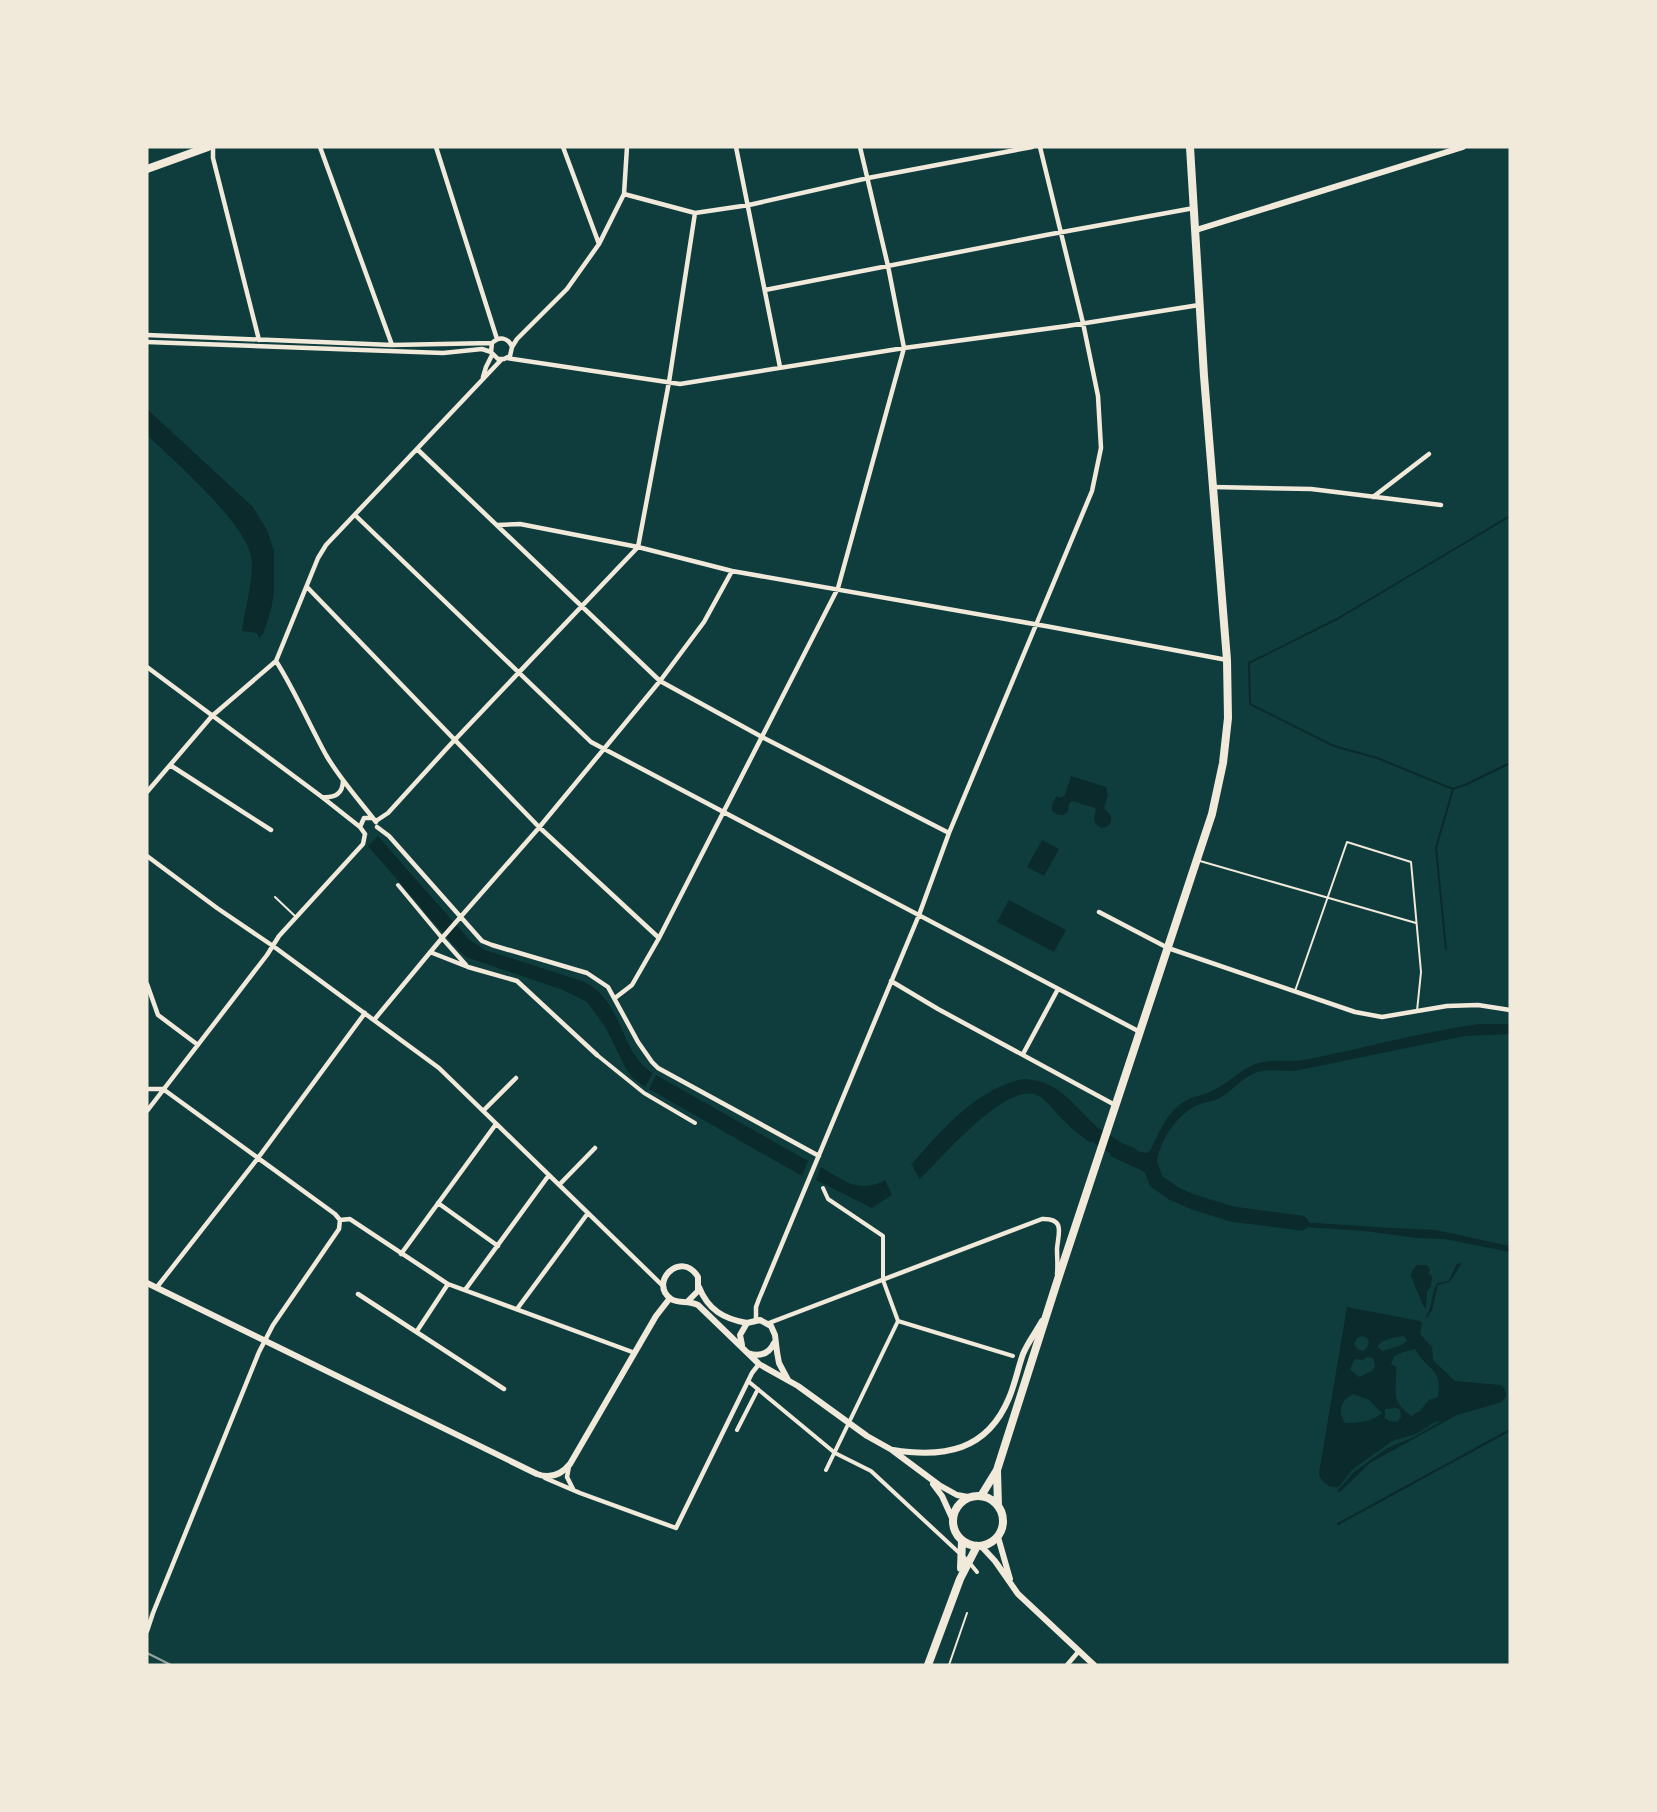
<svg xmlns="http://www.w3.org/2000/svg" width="1657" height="1812" viewBox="0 0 1657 1812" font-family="'Noto Sans',sans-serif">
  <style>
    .water { fill: #0a2a2b; fill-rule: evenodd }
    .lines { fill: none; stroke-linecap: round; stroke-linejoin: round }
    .stream { stroke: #0a2a2b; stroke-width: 2 }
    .river { stroke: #0a2a2b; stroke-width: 15 }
    .service { stroke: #f1e9da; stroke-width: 2 }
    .pedestrian { stroke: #f1e9da; stroke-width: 4 }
    .minor { stroke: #f1e9da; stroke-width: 4.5 }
    .tertiary { stroke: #f1e9da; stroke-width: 6 }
    .primary { stroke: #f1e9da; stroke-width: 8 }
    .rail { stroke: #97a49c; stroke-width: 2 }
  </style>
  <rect width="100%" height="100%" fill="#0f3d3e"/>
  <!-- water -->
  <path class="water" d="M147,409L253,507L267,530L274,551V593L271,610L263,634L259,638L257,633L242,631C244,610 255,577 251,557C246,523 173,460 147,435Z
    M1071,776L1106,787L1108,795L1104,808L1111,816V822L1107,827L1101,828L1095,823L1094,818L1096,810L1095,808L1072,801L1069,803L1068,811L1064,815H1058L1052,811C1051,806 1054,799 1057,796L1061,798L1065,795Z
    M378,836L448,916L439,928L368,846Z
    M1042,840L1059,849L1044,876L1027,867Z
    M1009,900L1066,930L1054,952L997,922Z
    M458,928L468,939L485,950L582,981C624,999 619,1053 653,1073L645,1087L633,1078L626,1069L606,1028L587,1002L563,990L466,957L448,939Z
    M1480,1024H1510V1034L1465,1036L1309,1068C1303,1069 1296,1071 1290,1071C1279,1071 1269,1069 1258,1072C1242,1077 1234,1090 1220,1098C1212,1102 1202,1102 1194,1107C1173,1118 1151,1153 1158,1177L1153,1179L1147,1173L1110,1156L1115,1141L1130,1150L1147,1153L1150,1151C1158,1134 1165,1117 1179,1105C1193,1095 1199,1097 1212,1091C1229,1083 1241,1068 1259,1063C1274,1059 1290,1062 1305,1060C1364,1048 1421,1032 1480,1024Z
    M656,1075L808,1161L802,1176L649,1089Z
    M1023,1079C1059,1080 1072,1104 1096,1126L1091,1143C1080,1136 1071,1128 1062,1119C1055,1112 1048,1102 1039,1096C1008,1078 940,1160 919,1180V1178L912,1165L910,1166C941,1131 975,1089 1023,1079Z
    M821,1167C844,1181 859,1194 885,1180L892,1195L872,1208L816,1180Z
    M1163,1183C1184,1201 1215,1212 1242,1218L1391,1228L1436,1230L1510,1246V1252L1444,1239L1416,1238L1365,1231L1241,1223C1212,1217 1180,1206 1157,1186Z
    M1460,1262L1461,1264L1450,1282L1438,1285L1432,1310L1427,1318L1426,1316C1433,1306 1431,1294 1437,1283L1449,1281L1456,1265Z
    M1417,1265H1427L1430,1270L1428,1273L1432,1276L1431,1286L1427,1291L1426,1309L1423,1305L1411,1276L1412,1271Z
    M1347,1307L1420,1321L1422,1324L1420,1334L1432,1347L1433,1360L1455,1381L1501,1385L1505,1389L1506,1396L1502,1402L1457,1415L1370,1463L1342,1490V1491L1338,1492L1337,1491L1354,1472L1387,1448L1414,1437L1441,1421L1435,1422L1416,1434L1392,1441L1352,1470L1339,1487C1330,1489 1320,1482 1319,1473ZM1362,1336L1367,1338L1369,1342L1367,1348L1363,1351L1358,1350L1354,1344L1357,1338ZM1404,1336L1407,1341L1399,1346L1383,1351L1377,1347C1382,1339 1395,1337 1404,1336ZM1415,1349C1427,1371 1443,1367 1438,1397L1429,1400L1420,1411L1411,1416C1388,1398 1398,1391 1396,1367L1391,1364L1394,1356L1404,1352ZM1367,1357L1373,1358L1375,1366L1372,1371L1359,1377L1350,1369L1355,1359L1363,1360ZM1353,1394L1369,1400L1382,1413C1373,1422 1357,1423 1345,1423C1337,1411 1341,1400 1353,1394ZM1396,1408L1400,1410L1401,1417L1397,1422L1389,1421L1385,1418V1409Z"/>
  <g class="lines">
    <!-- stream -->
    <path class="stream" d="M1453,789L1377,758L1334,746L1250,704L1249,663L1337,619L1510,516
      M1446,949L1436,848L1453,789L1467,784L1510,763
      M1338,1524L1510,1430"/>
    <!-- river -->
    <path class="river" d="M430,907L466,947
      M1077,1123L1119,1150L1131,1155
      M1150,1164L1156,1181L1173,1193L1193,1202L1232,1214L1301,1223"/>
    <!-- service -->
    <path class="service" d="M1200,861L1416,923
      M275,897L296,917
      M1295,991L1347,842L1411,862L1421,972L1417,1011
      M949,1665L967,1613"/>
    <!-- pedestrian -->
    <path class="pedestrian" d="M398,885L442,938
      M597,1055L644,1093L695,1123
      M823,1188L828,1199L883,1236V1280L898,1321
      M898,1321L1013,1356
      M748,1381L835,1453L871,1471L968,1561L977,1572
      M737,1430L758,1389
      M826,1470L898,1321"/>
    <!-- minor -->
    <path class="minor" d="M213,147V158L259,340
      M320,147L392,345
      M436,147L497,339
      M563,147L599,244
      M736,147L780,367
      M624,194L695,213L749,205L868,178L1032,147
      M765,290L1046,235L1194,208
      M147,335L392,345L492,343
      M147,342L443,353L482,349L491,352
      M512,347C508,337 499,336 492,343L491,352L498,359H504L510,356L512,347L517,339L567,289L599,244L624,194L627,147
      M507,358L680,384L904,348L1067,326L1199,305
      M483,377L486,367L492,355
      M417,449L660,681L762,737L949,833
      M1213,487L1311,489L1441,505
      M1373,497L1429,454
      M355,515L591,742L1140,1032
      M497,525L520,524L638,547L732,571L1051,627L1227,660
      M307,587L539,827L659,938
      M276,661C295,691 309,724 326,755C340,779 359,800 376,822
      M147,667L322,797L360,827L365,834
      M170,765L271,830
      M147,792L212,716L276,661L318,558L326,545L501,360
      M322,797C335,798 343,794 343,780
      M376,821L388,813L449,746L638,547L669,382L695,213
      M360,827L364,818H372
      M377,827L389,836L482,941L492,945L587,973L608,987L638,1042L652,1062L658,1068L819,1156
      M147,856L217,908L273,946L439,1068L664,1287
      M1099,912L1168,948L1355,1012L1382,1017L1447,1006L1478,1005L1510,1010
      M442,938L466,965
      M430,952L468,967L517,981L597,1055
      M891,981L938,1009L1115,1105
      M147,984L158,1015L198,1045
      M615,998L632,985L659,938L838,588L904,348L888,266L860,147
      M374,1020L442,938L537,830L660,681L704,622L732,571
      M1023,1054L1058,989
      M147,1089H163
      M163,1089L335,1214L340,1220
      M147,1111L267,955L279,936L363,844L365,834
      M483,1111L516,1078
      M559,1185L595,1148
      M438,1203L498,1246
      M340,1220L350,1219L448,1284L635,1353
      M401,1254L496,1124
      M157,1287L258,1158L365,1013
      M465,1290L549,1175
      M358,1294L504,1389
      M517,1309L588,1213
      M756,1320V1307L759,1299L919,915L949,833L1092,491L1101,448L1098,396L1083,323L1040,147
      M769,1323L1042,1219C1066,1218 1058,1234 1057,1249C1057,1257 1058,1266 1057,1274
      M417,1331L448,1284
      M569,1466L567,1477L573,1489
      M545,1478L580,1493L676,1528L752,1373L759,1364
      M147,1631L153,1613L259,1352L273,1325L339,1229L340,1220
      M1067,1665L1079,1651"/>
    <!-- tertiary -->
    <path class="tertiary" d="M1196,230L1463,147
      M147,1283L537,1474C550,1479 561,1475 570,1464L656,1316L670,1298
      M699,1287C708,1310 724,1319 747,1323
      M688,1301L698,1291V1277C681,1249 648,1283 671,1299C679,1304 688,1300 698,1305L759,1364L798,1386L867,1436L892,1450L939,1485L957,1495L968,1497
      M742,1345L740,1335L747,1323L760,1320L771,1326L775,1335L777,1352L779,1363L788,1380
      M748,1353C760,1357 769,1354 774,1343
      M893,1450C944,1458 987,1451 1009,1398C1015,1384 1018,1368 1023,1354C1028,1342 1036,1332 1042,1321
      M933,1484L942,1496L952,1518
      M998,1537L1010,1579
      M981,1546L995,1561L1018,1594L1094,1665"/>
    <!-- primary -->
    <path class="primary" d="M147,169L208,147
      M997,1471L998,1506
      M953 1521a25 25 0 1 1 50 0a25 25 0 1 1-50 0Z
      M981,1496L997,1470L1057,1282L1212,814L1223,763L1228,718L1227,660L1204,376L1190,147
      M961,1568L962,1541
      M928,1665L960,1579L977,1546"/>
    <!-- rail -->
    <path class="rail" d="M147,1653L171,1665"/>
  </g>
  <!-- border -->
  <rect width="1657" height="1812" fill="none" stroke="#f1e9da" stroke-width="297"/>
</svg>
